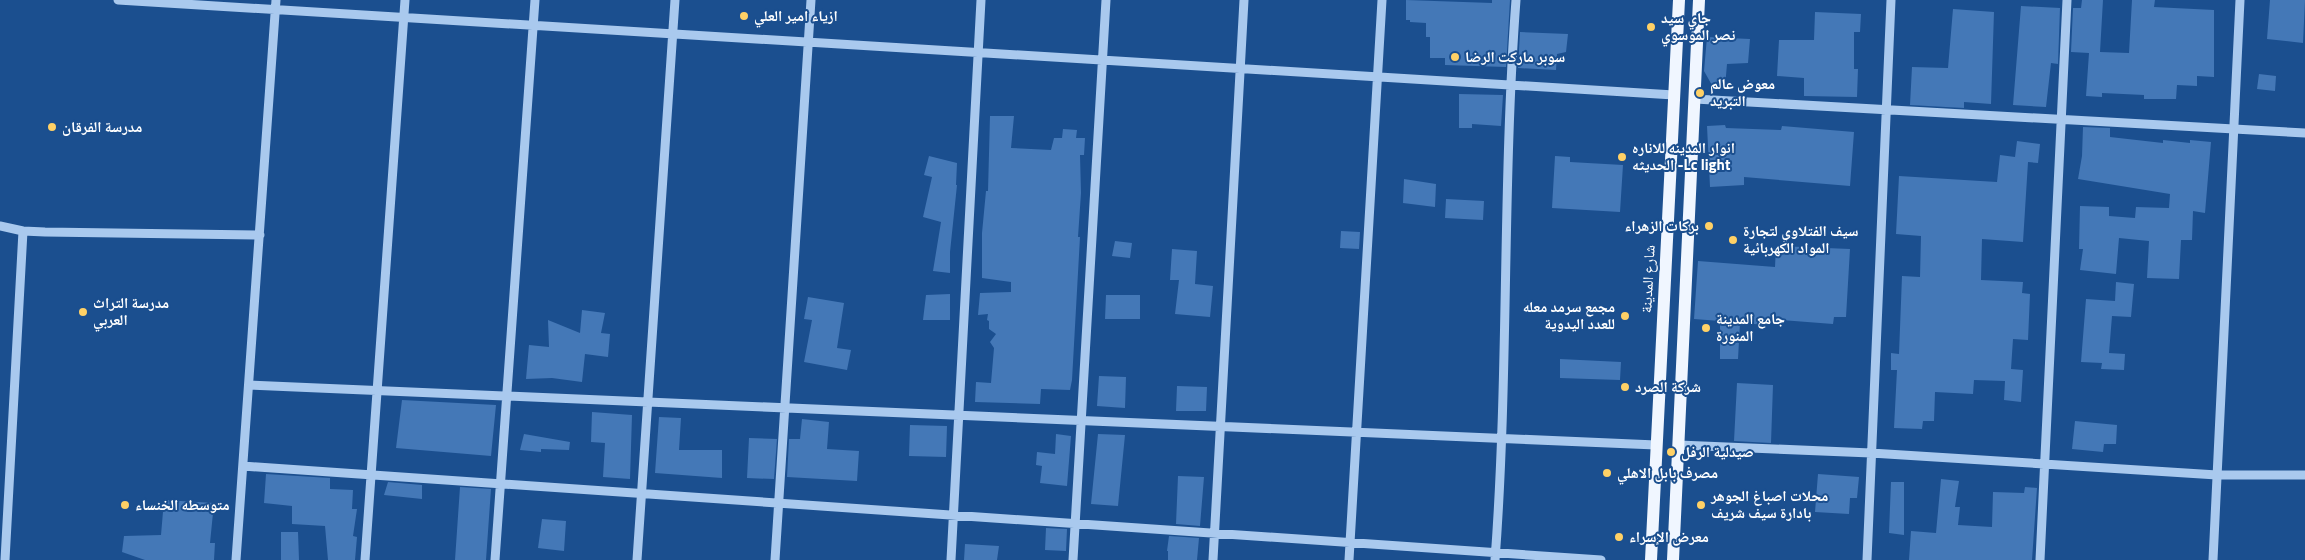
<svg xmlns="http://www.w3.org/2000/svg" width="2305" height="560" viewBox="0 0 2305 560" font-family="'Titillium Web','Noto Naskh Arabic',sans-serif">
  <style>
    .building { fill: #4478b7 }
    .lines { fill: none; stroke-linecap: round; stroke-linejoin: round }
    .minor { stroke: #a9c9ee; stroke-width: 9 }
    .major { stroke: #f0f6ff; stroke-width: 12 }
    .poi-dot { fill: #ffd166; stroke: #1b4f8f; stroke-width: 2 }
    .labels { text-anchor: middle; stroke-width: 4; stroke-linejoin: round; paint-order: stroke }
    .poi-label { font-size: 15px; font-weight: bold; fill: #fff; stroke: #1b4f8f; text-anchor: start }
    .street-label { font-size: 15px; fill: #fff; stroke: #1b4f8f }
  </style>
  <rect width="100%" height="100%" fill="#1b4f8f"/>
  <!-- building -->
  <path class="building" d="M1406,0L1492,3V0H1510L1506,67L1445,65V58H1430V37H1426V23L1410,22V20H1406Z
    M2082,0H2103L2100,52L2129,53L2132,0H2155L2154,7L2214,10V77L2197,76V86L2177,85L2176,99H2144V95L2102,93V97L2086,96L2089,53L2071,52L2073,8H2081Z
    M2270,0H2305L2303,43L2267,39Z
    M2021,6L2060,8L2058,64L2051,63L2046,107L2013,105Z
    M1953,9L1994,12L1991,104L1964,102V108L1910,105L1912,67L1948,68Z
    M1815,12L1861,14L1860,32H1854V69H1858L1857,97L1804,96V78L1777,76L1779,40H1814Z
    M1520,32L1568,34L1566,52L1557,54L1556,70L1518,68Z
    M1707,37L1750,39L1748,63L1727,64L1725,87H1713L1704,71Z
    M2259,74L2276,76L2275,91L2257,89Z
    M1459,94L1503,95L1501,126L1472,124V128H1459Z
    M990,116H1014L1011,148L1051,150L1054,138H1062L1063,129L1077,130L1076,138H1085L1084,155H1080L1081,193L1078,237H1080L1072,380L1070,390L1041,389L1040,404L975,402L976,382L991,383L994,348L990,342L996,334L989,329V321L987,320L988,314L978,315L980,293L1011,292V282L982,278V233L986,191H988Z
    M1725,125L1726,128L1781,130L1782,126L1854,132L1850,186L1744,177V185L1710,187L1707,126Z
    M2083,127L2110,128V137L2163,143V140L2190,143V140L2211,142L2205,213L2193,211L2192,240H2181L2179,279L2147,278L2149,241L2119,238L2116,274L2080,270L2083,249H2079L2080,206L2109,207V216L2135,218L2136,207L2169,208L2170,194L2078,179L2082,156Z
    M2017,141L2040,144L2038,163L2028,162L2023,242L1982,239L1981,280L2023,282L2022,293L2030,294L2028,340L2013,339L2011,369L2023,370L2021,402L2004,400L2005,381L1974,380L1973,394L1935,392L1934,421H1923L1922,429L1894,428L1897,370H1891V353L1899,354L1902,276L1920,277L1921,236L1896,234L1899,176L1997,182L2000,155L2015,157Z
    M929,156L957,163L956,185H957L950,252V273L933,271L941,222L923,217L932,177L924,175Z
    M1555,156L1570,157V162L1623,165L1620,212L1552,208Z
    M1404,179L1436,184L1435,207L1403,203Z
    M1446,199L1484,201L1483,220L1445,218Z
    M1341,231L1360,232L1359,249L1340,248Z
    M1115,241L1132,243L1130,258L1112,256Z
    M1776,246L1850,249L1846,317H1834L1833,324L1769,319L1768,325L1740,323L1738,359H1720V321L1694,319L1698,261L1775,267Z
    M1172,249L1197,251L1195,284L1213,286L1210,317L1175,314L1179,280H1170Z
    M2116,282L2134,284L2131,317L2112,316L2109,353L2125,354L2124,370L2101,369L2102,363L2081,362L2086,299L2115,301Z
    M950,294V320H923L926,295Z
    M1106,295H1140V319H1105Z
    M808,297L844,303L837,348L851,350L847,370L804,362L812,320L804,319Z
    M582,310L605,313L601,333L610,334L608,357L585,354L582,382L552,378L526,379L529,345L549,347L548,320L580,333Z
    M1560,359L1621,362L1620,380L1560,378Z
    M1099,376L1126,377L1125,408L1097,406Z
    M1737,383L1773,385L1771,443L1734,441Z
    M1177,386L1207,387L1206,411H1176Z
    M402,400L496,405L491,456L396,448Z
    M592,412L632,415L630,479L603,477L605,443L591,442Z
    M659,417L681,418L679,450H722V478L655,473Z
    M802,419L829,422L827,449L859,451L857,481L787,477L789,439H800Z
    M2075,421L2117,425L2116,444H2104L2103,452L2072,449Z
    M910,425L947,426L946,457L909,456Z
    M524,434L570,442L569,450L541,449V452L520,450Z
    M1056,434L1071,436L1067,486L1040,483L1042,466L1036,465L1037,452L1055,454Z
    M1098,434L1125,435L1118,506L1091,504Z
    M749,438L777,439L774,479L747,478Z
    M266,474L330,478V489L353,490L352,509H357L353,536L357,537L355,560H328L325,526L292,524V506L264,503Z
    M1818,474L1859,477L1857,498H1850L1849,514L1815,512Z
    M1178,476L1204,477L1200,526L1176,524Z
    M1941,479L1959,481L1955,507H1960L1958,525L1992,527L1993,492L2024,493L2025,487L2037,488L2032,560H1909L1911,531L1936,533Z
    M388,482L422,485V499L384,495Z
    M1891,482H1904V535L1889,533Z
    M460,487L491,489L486,560H455Z
    M164,500L214,503L210,543H215L214,560H145L122,552L124,536L161,535Z
    M542,519L566,521L564,551L538,548Z
    M1046,528L1067,529L1066,551L1045,550Z
    M281,532H298L299,560H281Z
    M1169,536L1199,538L1197,560H1168V551H1167Z
    M965,544L999,546L997,560H964Z"/>
  <g class="lines">
    <!-- minor -->
    <path class="minor" d="M118,0L1674,95
      M1695,99L2305,133
      M0,226L23,231L45,232L260,235
      M249,385L1656,445
      M1679,445L1871,453L2217,475H2305
      M243,466L1601,560
      M5,560L23,231
      M236,560L276,0
      M365,560L405,0
      M495,560L535,0
      M637,560L675,0
      M775,560L811,0
      M951,560L981,0
      M1073,560L1106,0
      M1213,560L1244,0
      M1349,560L1382,0
      M1495,560C1509,374 1502,186 1516,0
      M1867,560L1891,0
      M2040,560L2067,0
      M2213,560L2240,0"/>
    <!-- major -->
    <path class="major" d="M1651,560L1679,0
      M1673,560L1699,0"/>
  </g>
  <!-- markers -->
  <g class="poi-dot">
    <circle cx="744" cy="16" r="5"/>
    <circle cx="1651" cy="27" r="5"/>
    <circle cx="1455" cy="57" r="5"/>
    <circle cx="1700" cy="93" r="5"/>
    <circle cx="52" cy="127" r="5"/>
    <circle cx="1622" cy="157" r="5"/>
    <circle cx="1709" cy="226" r="5"/>
    <circle cx="1733" cy="240" r="5"/>
    <circle cx="83" cy="312" r="5"/>
    <circle cx="1625" cy="316" r="5"/>
    <circle cx="1706" cy="328" r="5"/>
    <circle cx="1625" cy="387" r="5"/>
    <circle cx="1671" cy="452" r="5"/>
    <circle cx="1607" cy="473" r="5"/>
    <circle cx="125" cy="505" r="5"/>
    <circle cx="1701" cy="505" r="5"/>
    <circle cx="1619" cy="537" r="5"/>
  </g>
  <g class="labels">
    <!-- poi labels -->
    <g class="poi-label">
      <text x="754" y="21">ازياء امير العلي</text>
      <text x="1661" y="23">جاي سيد<tspan x="1661" dy="17">نصر الموسوي</tspan></text>
      <text x="1465" y="62">سوبر ماركت الرضا</text>
      <text x="1710" y="89">معوض عالم<tspan x="1710" dy="17">التبريد</tspan></text>
      <text x="62" y="132">مدرسة الفرقان</text>
      <text x="1632" y="153">انوار المدينه للاناره<tspan x="1632" dy="17">الحديثه -Lc light</tspan></text>
      <text x="1699" y="231" text-anchor="end">بركات الزهراء</text>
      <text x="1743" y="236">سيف الفتلاوي لتجارة<tspan x="1743" dy="17">المواد الكهربائية</tspan></text>
      <text x="93" y="308">مدرسة التراث<tspan x="93" dy="17">العربي</tspan></text>
      <text x="1615" y="312" text-anchor="end">مجمع سرمد معله<tspan x="1615" dy="17">للعدد اليدوية</tspan></text>
      <text x="1716" y="324">جامع المدينة<tspan x="1716" dy="17">المنورة</tspan></text>
      <text x="1635" y="392">شركة الصرد</text>
      <text x="1681" y="457">صيدلية الرفل</text>
      <text x="1617" y="478">مصرف بابل الاهلي</text>
      <text x="1711" y="501">محلات اصباغ الجوهر<tspan x="1711" dy="17">بادارة سيف شريف</tspan></text>
      <text x="135" y="510">متوسطه الخنساء</text>
      <text x="1629" y="542">معرض الإسراء</text>
    </g>
    <!-- street labels -->
    <g class="street-label">
      <text transform="translate(1648 279) rotate(-87)" y="5">شارع المدينة</text>
    </g>
  </g>
</svg>
